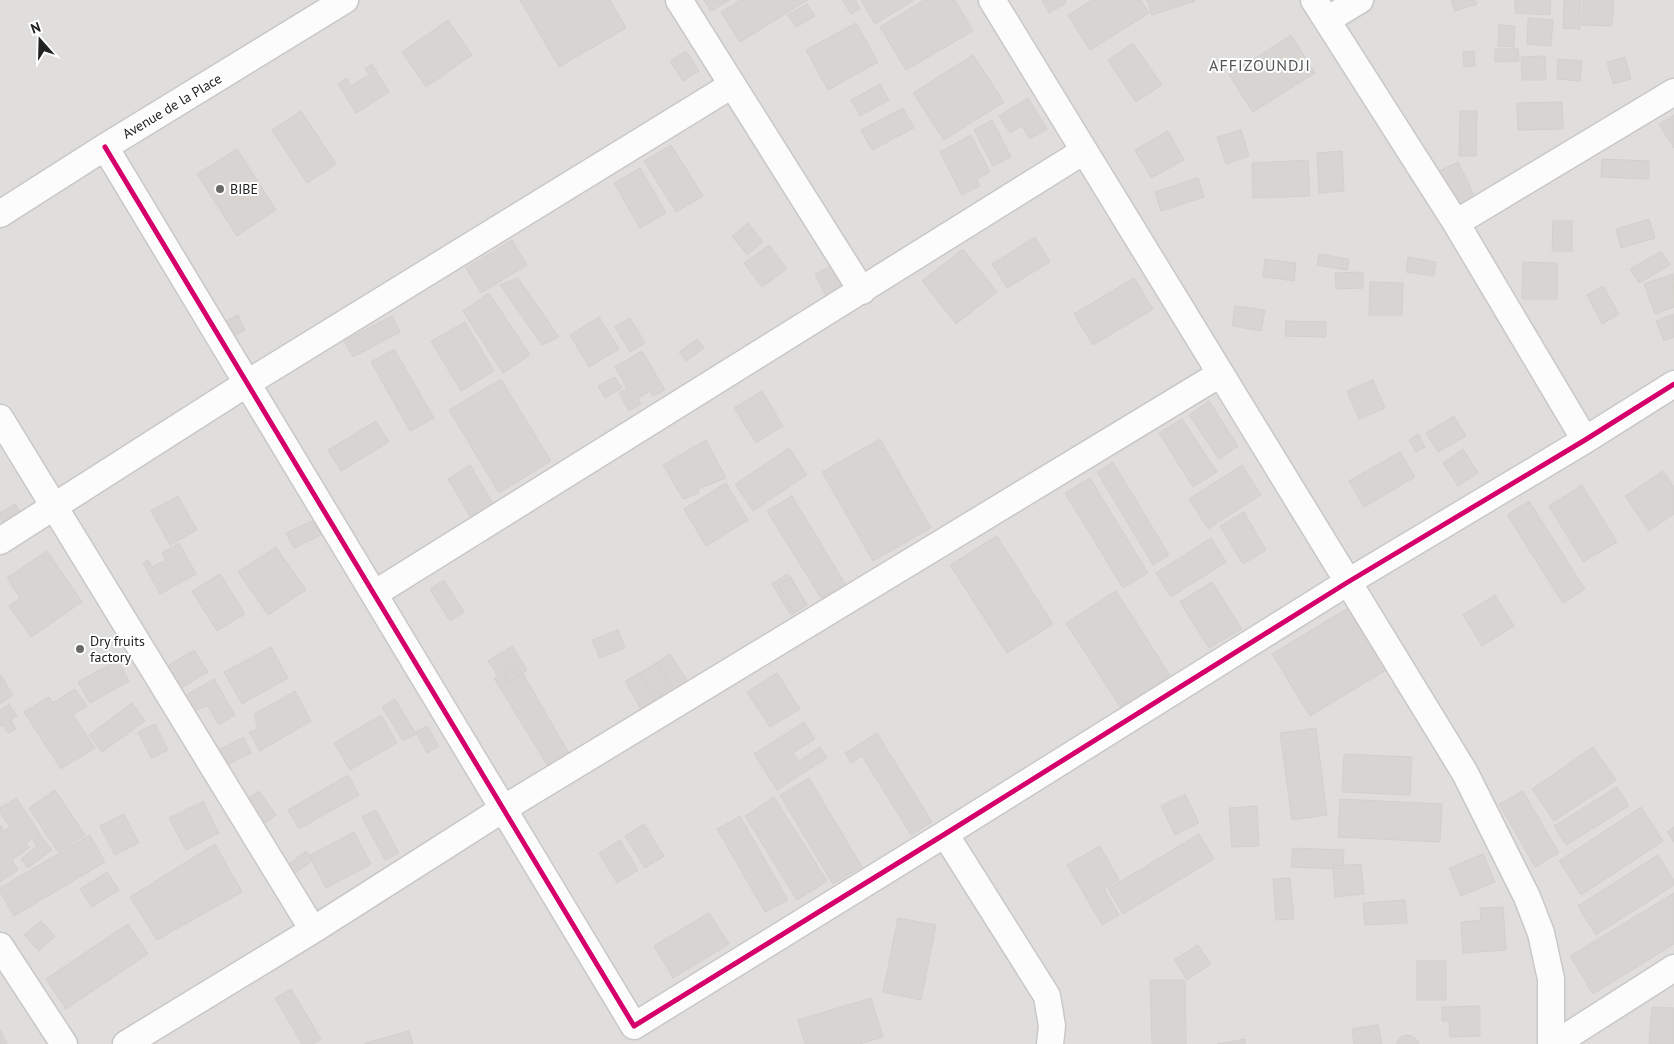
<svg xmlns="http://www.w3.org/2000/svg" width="1674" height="1044" viewBox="0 0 1674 1044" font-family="'PT Sans',sans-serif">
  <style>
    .residential { fill: #dfdedc }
    .building { fill: #d7d4d2; stroke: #d3d0cc }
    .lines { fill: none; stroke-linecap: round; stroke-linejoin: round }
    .minor-casing { stroke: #c9c8c7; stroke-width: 29 }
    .minor { stroke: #fdfcfc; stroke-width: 26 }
    .cycleway-casing { stroke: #fff; stroke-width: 8 }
    .cycleway { stroke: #d6006c; stroke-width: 5 }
    .poi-dot { fill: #6a6968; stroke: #fff; stroke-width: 2 }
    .labels { text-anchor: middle; stroke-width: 4; stroke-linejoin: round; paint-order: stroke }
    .street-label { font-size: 14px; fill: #222; stroke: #fff }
    .poi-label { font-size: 14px; fill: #222; stroke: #fff; text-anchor: start }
    .quarter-label { font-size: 16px; letter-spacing: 1px; fill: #555; stroke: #fff }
  </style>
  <rect width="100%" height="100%" fill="#f0eeeb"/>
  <!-- residential -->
  <path class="residential" d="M0,0H1674V1044H0Z"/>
  <!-- building -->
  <path class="building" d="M520,0H610L626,28L559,67Z
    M704,0H730L711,11Z
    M740,0H808L740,42L721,12Z
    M842,0H855L860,9L851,14Z
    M861,0H912L913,1L875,24Z
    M924,0H955L973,31L906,70L880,27Z
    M1042,0H1065L1066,3L1049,13Z
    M1092,0H1141L1149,13L1090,50L1068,15Z
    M1147,0H1194L1195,1L1152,15Z
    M1451,0H1475L1477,4L1455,11Z
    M1515,0H1551L1550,15L1515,13Z
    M1564,0H1581L1580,29L1563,28Z
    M1583,0H1614L1612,26L1582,25Z
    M807,4L815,16L796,27L788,15Z
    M1528,18L1553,20L1551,46L1527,44Z
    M448,20L472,55L426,87L402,52Z
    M856,23L878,62L828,90L806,50Z
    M1499,25L1515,26L1514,47L1498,46Z
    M1291,35L1315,73L1253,112L1229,75Z
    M1133,43L1162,85L1136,102L1108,60Z
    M1495,49H1518L1519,61L1495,62Z
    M686,51L699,71L683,81L670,61Z
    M1474,51L1475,66L1464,67L1463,52Z
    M973,55L1004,102L944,140L913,93Z
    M1545,56L1546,80H1522L1521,57Z
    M1625,57L1631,79L1613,84L1607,62Z
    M1558,59L1582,61L1580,81L1557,79Z
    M372,64L389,92L356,113L338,84L347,78L351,86L369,75L365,69Z
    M880,84L889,100L860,116L851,100Z
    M1028,98L1047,129L1030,139L1022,126L1010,133L999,116Z
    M1562,102L1563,129L1518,130L1517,103Z
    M903,108L914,128L872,150L861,130Z
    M301,111L336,164L307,183L272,130Z
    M1460,111H1477L1476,156H1459Z
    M1674,115V148L1659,124Z
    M992,120L1011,157L993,166L974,130Z
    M1241,130L1249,156L1226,164L1217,137Z
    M1168,131L1184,160L1151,178L1135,150Z
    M971,135L990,172L977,179L980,186L962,195L940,152Z
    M671,145L703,196L676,212L644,161Z
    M237,149L276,210L237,236L197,174Z
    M1342,151L1344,191L1319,193L1317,153Z
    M1602,159L1649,161V179L1601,177Z
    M1308,160L1310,196L1253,198L1252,163Z
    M1458,162L1475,197L1452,208L1435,173Z
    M640,168L666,213L640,228L614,183Z
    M1198,178L1204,197L1161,211L1155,192Z
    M1649,219L1655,238L1621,248L1616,229Z
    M1553,221H1572V251H1552Z
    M748,223L763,242L747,255L732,236Z
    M1035,237L1050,262L1007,288L992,264Z
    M512,240L527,265L481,293L466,268Z
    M769,245L787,269L762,287L744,263Z
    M963,249L997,292L956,324L922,281Z
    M1661,251L1670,265L1639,283L1630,269Z
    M1319,254L1349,259L1347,270L1317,265Z
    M1408,257L1436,262L1434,276L1406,272Z
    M1265,259L1296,263L1294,281L1263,277Z
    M1523,262L1557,263V299H1522Z
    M835,264L848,290L828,300L815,274Z
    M1363,272V288L1336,289L1335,273Z
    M1673,274L1674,307L1655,314L1644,284Z
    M518,278L559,337L542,345L500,285Z
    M1134,278L1153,309L1093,345L1074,314Z
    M1370,282L1403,283L1402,315H1369Z
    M1603,286L1619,314L1602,324L1587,295Z
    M489,293L530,355L503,373L463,311Z
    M1235,306L1265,310L1261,331L1232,326Z
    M1674,314V337L1664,341L1656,321Z
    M238,315L245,330L233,336L226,321Z
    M392,316L400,332L353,357L344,341Z
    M599,317L619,349L589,367L570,335Z
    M630,318L645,343L630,352L615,327Z
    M1286,321L1326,322V337L1285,336Z
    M465,322L494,371L461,391L431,341Z
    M697,339L704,348L686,361L679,352Z
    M394,349L434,418L410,431L371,362Z
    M642,351L665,390L653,396L650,391L638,398L641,404L629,411L619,393L627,388L615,367Z
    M615,377L622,388L605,398L598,386Z
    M501,379L551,461L499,493L449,410Z
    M1373,380L1385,408L1359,419L1347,391Z
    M762,391L783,426L756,443L734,408Z
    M1209,401L1238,446L1219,459L1189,415Z
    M1454,416L1466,436L1438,452L1426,433Z
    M1182,419L1217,472L1193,487L1159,433Z
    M376,421L389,442L341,471L328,450Z
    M1418,434L1425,447L1416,452L1409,440Z
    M880,439L931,528L873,561L822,472Z
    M706,440L726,478L698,489L699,493L683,499L663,465Z
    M789,448L807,475L753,511L735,484Z
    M1463,449L1478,473L1458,486L1443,463Z
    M1400,452L1415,477L1364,507L1349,481Z
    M1113,462L1169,555L1153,565L1097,472Z
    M470,465L494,505L471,518L448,479Z
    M1242,465L1261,495L1208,529L1189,499Z
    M1663,471L1674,487V514L1649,531L1625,496Z
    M1090,478L1148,573L1123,588L1065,493Z
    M726,483L748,520L706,546L684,509Z
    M1582,485L1617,542L1583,562L1549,506Z
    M178,496L197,530L170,545L151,511Z
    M792,496L846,585L821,598L767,511Z
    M1529,501L1585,589L1563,603L1507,515Z
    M15,504L26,522L8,533L0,519V513Z
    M1244,512L1266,550L1243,564L1220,526Z
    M314,520L321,535L294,548L286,533Z
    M997,536L1053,624L1007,653L950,565Z
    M1211,538L1226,562L1171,597L1156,573Z
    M179,543L196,574L160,594L143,563L148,560L152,567L166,560L162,553Z
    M276,547L306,590L268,615L238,572Z
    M47,551L82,602L31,637L9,606L20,598L7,578Z
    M220,574L245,614L217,631L192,591Z
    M787,574L807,605L791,615L772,584Z
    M791,577L807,605L794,613L778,585Z
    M444,580L464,612L450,621L430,589Z
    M1212,582L1242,629L1209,648L1180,602Z
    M1116,591L1171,677L1121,708L1066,623Z
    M1495,595L1514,626L1482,646L1463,615Z
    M1353,605L1391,667L1310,716L1272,654Z
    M618,630L625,648L600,658L592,640Z
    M512,646L527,670L509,682L502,671L497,675L488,661Z
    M271,647L288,678L242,704L224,672Z
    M194,650L208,672L174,692L161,670Z
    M670,654L689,683L658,703L639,674Z
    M117,660L129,681L90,703L78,682Z
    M658,663L674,693L640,708L625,681Z
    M518,665L571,757L547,765L494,678Z
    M777,673L800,709L770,727L747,692Z
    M0,674L13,695L0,704Z
    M214,679L235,715L219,725L207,705L190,714L181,698Z
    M75,689L87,706L73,715L95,748L61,769L24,712L49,697L53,703Z
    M295,691L311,721L260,751L249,732L258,729L254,714Z
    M395,699L416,734L403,741L382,707Z
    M132,703L145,721L102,752L89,735Z
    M9,704L17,716L11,720L16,729L8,733L3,725L0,727V710Z
    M381,715L397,743L350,770L334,743Z
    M804,722L815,739L793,753L799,761L820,747L827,758L777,790L754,754Z
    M155,724L168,750L151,758L138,732Z
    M427,726L439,746L427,753L416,732Z
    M1316,728L1327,815L1292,820L1280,733Z
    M877,733L932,822L911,835L862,756L851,763L845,753Z
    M244,737L251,753L221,768L214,752Z
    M1593,747L1616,780L1554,821L1532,789Z
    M1344,754L1412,757L1410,795L1342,792Z
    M348,775L359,795L299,829L288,810Z
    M809,778L862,867L833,884L780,795Z
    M1617,787L1629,806L1566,845L1554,826Z
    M55,790L85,835L58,852L29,808Z
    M259,791L276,815L259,827L242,802Z
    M1523,791L1559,853L1535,867L1499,804Z
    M1185,794L1199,823L1175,835L1161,806Z
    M774,797L827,881L797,900L745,816Z
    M16,798L40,834L26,843L29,848L12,860L18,870L0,882V825L4,831L10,827L0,812V808Z
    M1340,799L1442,804L1440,842L1338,837Z
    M203,801L219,833L186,850L169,818Z
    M1257,806L1259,846L1232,847L1229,808Z
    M1641,807L1663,841L1581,895L1559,861Z
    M376,810L399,853L385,860L362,817Z
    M124,814L139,843L115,855L100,826Z
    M740,816L788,900L765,912L717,829Z
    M644,824L664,856L645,868L625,836Z
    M1674,827V842L1667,832Z
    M354,832L371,864L326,888L309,856Z
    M1199,834L1214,859L1123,914L1108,889Z
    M40,835L52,850L28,868L21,859L37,846L33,841Z
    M90,835L105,862L14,916L0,892V888Z
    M620,840L638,870L617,883L599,853Z
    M215,844L242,892L157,940L130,897Z
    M1100,846L1119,880L1104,889L1119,915L1102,925L1067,865Z
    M1293,848L1344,850L1343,869L1291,867Z
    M306,851L313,860L290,877L284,868Z
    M1483,854L1495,882L1461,896L1449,868Z
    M1658,855L1674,880V885L1596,935L1578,906Z
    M1361,864L1364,894L1335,897L1333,866Z
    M107,872L119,890L92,907L80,889Z
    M1290,878L1294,919L1276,920L1273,879Z
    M1674,893V944L1593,994L1570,956Z
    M1405,900L1407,923L1365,925L1363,903Z
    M1503,907L1506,950L1463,953L1461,922L1481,920L1480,908Z
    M709,913L729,944L673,978L654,946Z
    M898,918L936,925L921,1000L883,992Z
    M41,921L55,936L39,951L24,935Z
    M128,924L148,954L66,1009L46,979Z
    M1198,945L1211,964L1187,980L1174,960Z
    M1417,961H1446V1000H1417Z
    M1150,980H1185L1186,1044H1152Z
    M291,989L321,1039L313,1044H302L275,998Z
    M871,998L883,1037L860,1044H805L798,1020Z
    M1480,1006V1036L1450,1037L1449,1021H1442V1007Z
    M1652,1007L1674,1008V1044H1649Z
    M1378,1025L1382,1044H1354L1352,1029Z
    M0,1030L7,1044H0Z
    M409,1031L413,1044H365V1043Z
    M1406,1035L1412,1036L1417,1040L1419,1044H1396L1400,1037Z
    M1245,1039V1044H1217Z"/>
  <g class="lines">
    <defs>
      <path id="minor" d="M679,0L862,291
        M992,0L1465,773L1527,897L1541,933L1551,979V1044
        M1314,0L1456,223L1585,440
        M1327,20L1360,0
        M105,147C283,438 457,733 634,1026L945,834L1348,582L1585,440L1674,384
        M0,214L105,147L345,0
        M1456,223L1674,92
        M0,418L313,930
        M0,541L249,382L732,85
        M374,594L1084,151
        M945,834L1047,996L1052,1026L1050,1044
        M0,946L64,1044
        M126,1044L313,930L503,809L1220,374
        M1555,1044L1674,968"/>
    </defs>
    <!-- minor casing -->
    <use href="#minor" class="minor-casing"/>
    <!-- minor -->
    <use href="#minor" class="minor"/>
    <defs>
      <path id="cycleway" d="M105,147C283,438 457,733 634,1026L945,834L1348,582L1585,440L1674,384"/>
    </defs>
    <!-- cycleway casing -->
    <use href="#cycleway" class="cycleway-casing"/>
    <!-- cycleway -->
    <use href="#cycleway" class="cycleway"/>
  </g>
  <!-- markers -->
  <g class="poi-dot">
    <circle cx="220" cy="189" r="5"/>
    <circle cx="80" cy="649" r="5"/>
  </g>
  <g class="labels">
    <!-- street labels -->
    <g class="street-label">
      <text transform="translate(172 106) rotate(-31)" y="5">Avenue de la Place</text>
    </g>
    <!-- poi labels -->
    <g class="poi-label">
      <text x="230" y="194">BIBE</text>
      <text x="90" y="646">Dry fruits<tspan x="90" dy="16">factory</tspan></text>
    </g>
    <!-- quarter labels -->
    <g class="quarter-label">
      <text x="1260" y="71">AFFIZOUNDJI</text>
    </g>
  </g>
  <!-- north arrow -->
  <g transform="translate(40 40) rotate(340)" stroke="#ffffff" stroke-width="4" paint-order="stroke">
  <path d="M0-4L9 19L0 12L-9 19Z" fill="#222222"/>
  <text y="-8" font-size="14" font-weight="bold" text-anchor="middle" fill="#222222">N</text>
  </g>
</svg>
